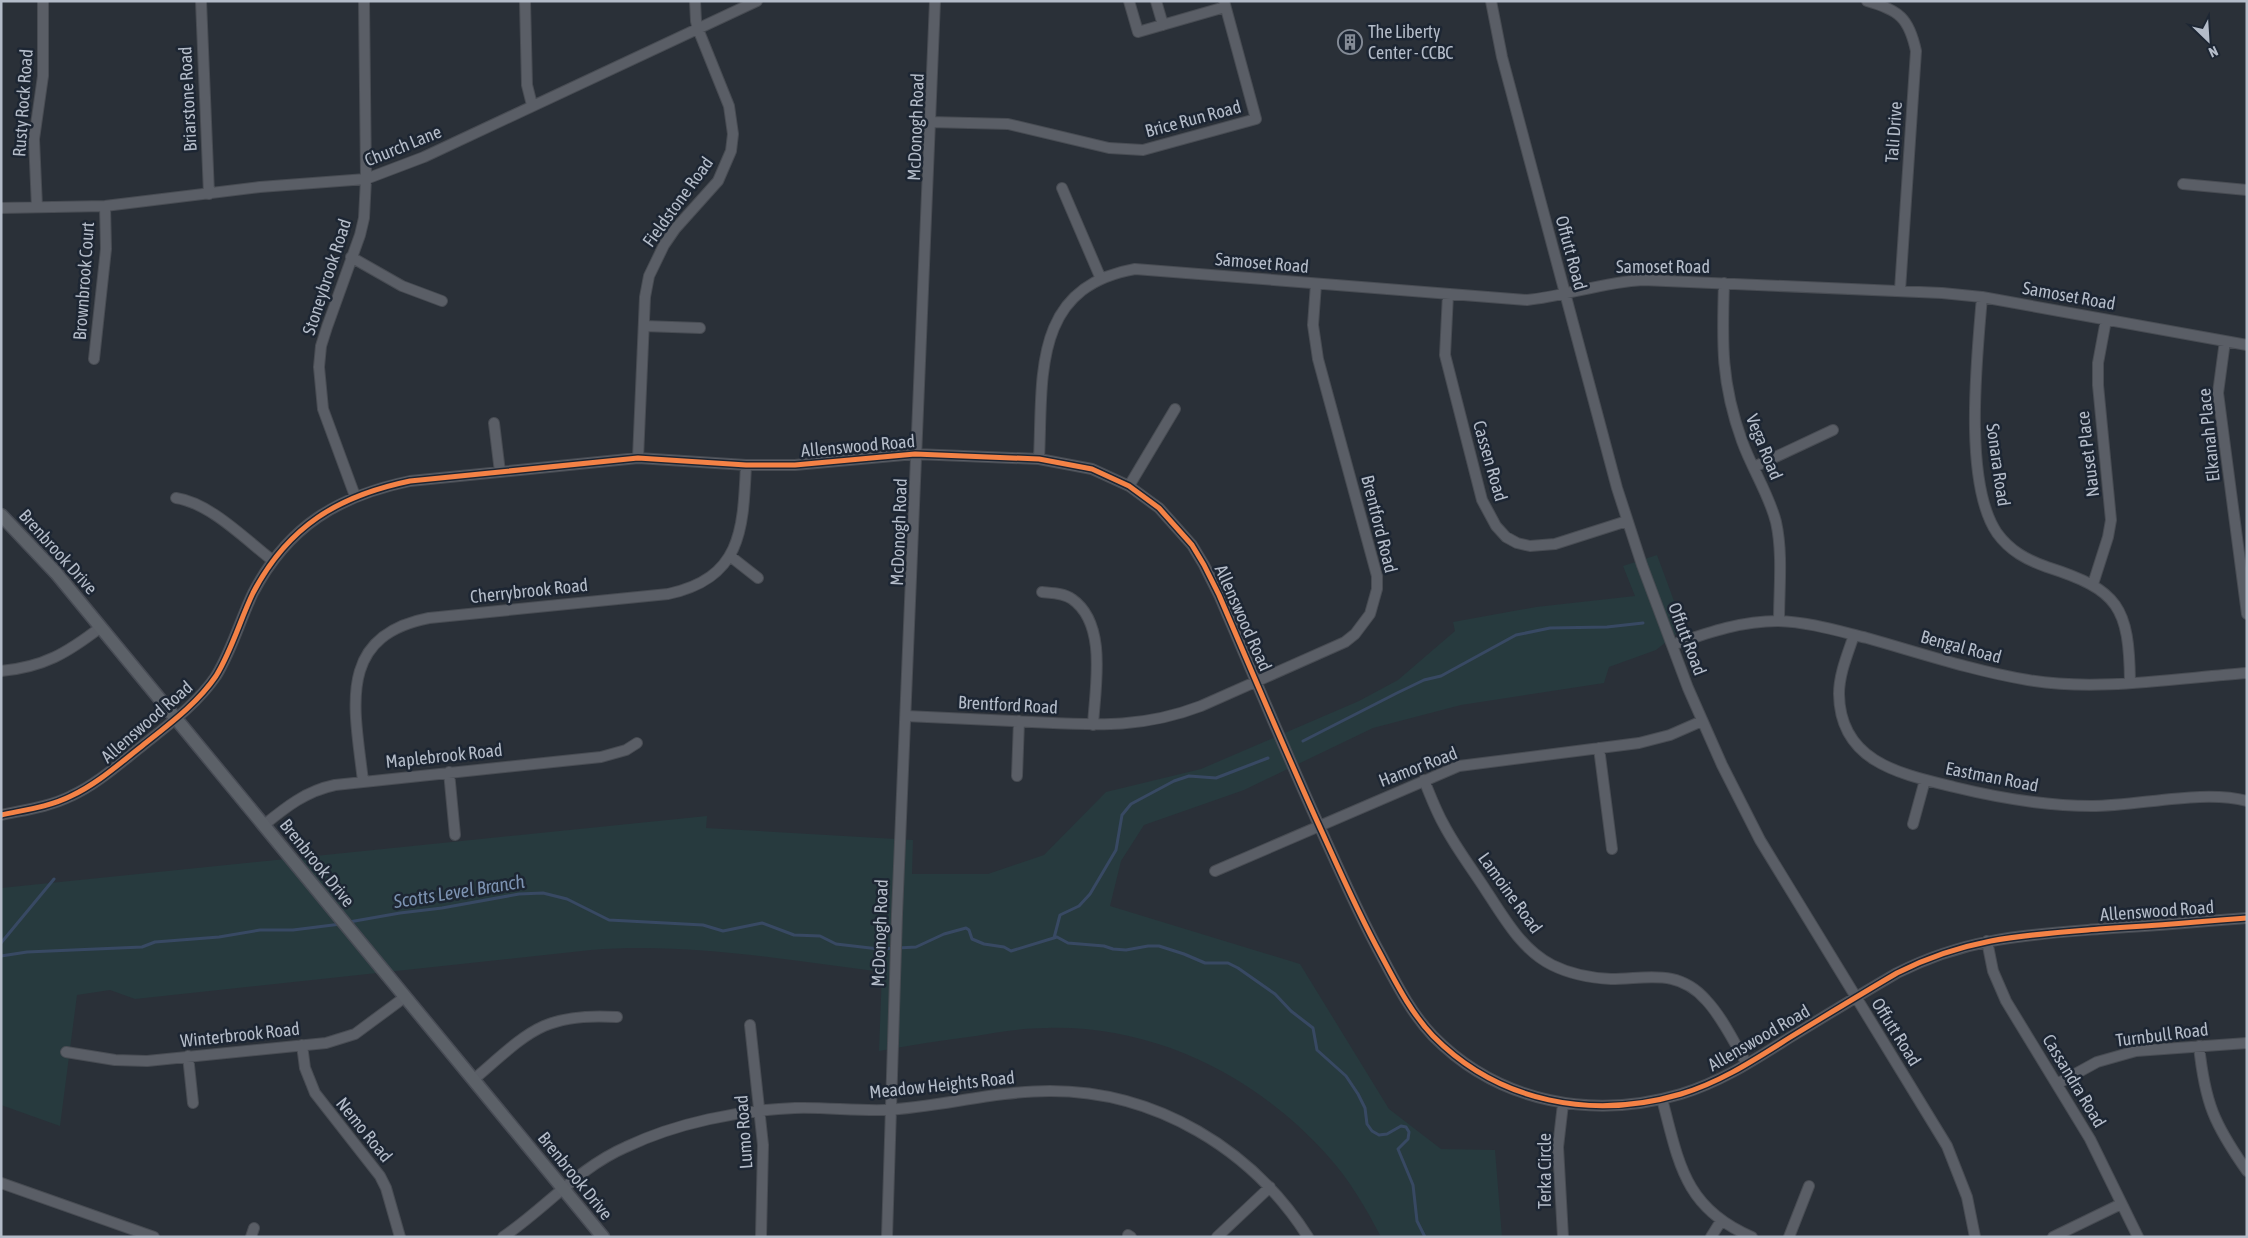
<svg xmlns="http://www.w3.org/2000/svg" width="2248" height="1238" viewBox="0 0 2248 1238" font-family="'Asap Condensed',sans-serif">
  <style>
    .green { fill: #273a3e }
    .lines { fill: none; stroke-linecap: round; stroke-linejoin: round }
    .stream { stroke: #384963; stroke-width: 3 }
    .minor-casing { stroke: #484c53; stroke-width: 12 }
    .major-casing { stroke: #484c55; stroke-width: 15 }
    .minor { stroke: #5a5e66; stroke-width: 10 }
    .major { stroke: #5c6168; stroke-width: 12 }
    .cycleway-casing { stroke: #1d2633; stroke-width: 8 }
    .cycleway { stroke: #f48246; stroke-width: 5 }
    .labels { text-anchor: middle; stroke-width: 5; stroke-linejoin: round; paint-order: stroke }
    .poi-label { font-size: 18px; fill: #b4bcc9; stroke: #1d2633; text-anchor: start }
    .street-label { font-size: 18px; fill: #b4bcc9; stroke: #1d2633 }
    .water-label { font-size: 19px; font-style: italic; fill: #7c92b1; stroke: #1d2633 }
  </style>
  <rect width="100%" height="100%" fill="#2a3038"/>
  <!-- green -->
  <path class="green" d="M1657,555L1684,628L1656,650L1609,667L1604,683L1461,705L1373,728L1244,790L1144,825L1121,861L1110,906L1300,964L1389,1109L1441,1149L1495,1150L1502,1237H1381C1366,1208 1349,1179 1327,1155C1256,1076 1155,1025 1047,1028C1023,1028 999,1032 976,1036C944,1040 911,1045 879,1051L882,972C785,960 689,942 591,950L135,999L110,990L77,995L60,1126L1,1105V888L707,816L706,828L913,840L912,874H988L1044,855L1106,792L1201,769L1359,701L1398,680L1455,631L1453,622L1536,607L1635,596L1623,566Z"/>
  <g class="lines">
    <!-- stream -->
    <path class="stream" d="M1303,741L1397,693L1424,680L1441,676L1516,635L1550,628L1607,627L1643,623
      M349,922L400,913L442,908L519,894L543,893L567,899L609,920L703,925L723,931L762,923L794,935L820,936L836,944L879,949L916,947L944,934L966,928L969,930L972,939L984,944L1004,947L1011,951L1057,937L1068,943L1104,946L1113,949L1126,950L1148,946H1159L1184,954L1205,963H1228L1238,968L1275,994L1291,1011L1313,1028L1317,1050L1346,1076L1358,1094L1365,1108L1367,1124L1372,1131L1379,1135L1387,1134L1401,1126L1406,1127L1409,1132L1408,1139L1398,1149L1413,1185L1417,1221L1425,1237
      M1054,938L1060,915L1079,906L1090,894L1116,850L1122,815L1131,804L1174,781L1189,776L1216,778L1268,758
      M1,943L54,879
      M1,956L27,952L142,947L155,942L219,937L260,930H293L341,924"/>
    <defs>
      <path id="minor" d="M201,1L209,194
        M525,1L527,85L532,105
        M1129,1L1138,32L1225,7
        M1156,1L1163,25
        M1491,1L1502,57L1617,488L1642,565L1688,688L1722,765L1760,840L1947,1146L1967,1197L1975,1237
        M1867,1C1899,10 1909,18 1916,51L1900,290
        M930,122L1008,124L1109,148L1143,150L1256,119L1224,1
        M2183,184L2247,190
        M1062,188L1101,279
        M37,207L34,139L43,76V1
        M1,208L105,206L260,187L366,179L424,157L757,1
        M351,257L402,286L442,301
        M1724,283C1722,344 1721,383 1742,441C1752,469 1769,494 1776,522C1783,553 1779,590 1779,621
        M1448,294L1445,355L1482,500L1496,526L1506,537L1517,543L1530,546L1555,544L1627,521
        M1982,297C1977,357 1963,483 1997,533C2010,551 2027,560 2047,567C2119,590 2129,607 2130,682
        M644,326L700,328
        M2225,341L2218,393L2247,614
        M94,359L106,249L105,206
        M494,423L500,472
        M638,458L645,297L649,276L664,245L675,229L718,181L731,151L733,134L729,106L698,29L696,21L695,1
        M1039,459C1043,378 1031,287 1135,269L1527,300C1566,296 1603,282 1643,280L1942,293L1982,297L2247,345
        M1754,467L1833,430
        M1129,486L1175,409
        M355,496L323,409L319,367L321,346L327,327L360,235L364,218L366,179L364,1
        M176,498C210,503 245,539 272,560
        M730,556L758,578
        M2093,584L2108,537L2111,520L2098,385V363L2106,320
        M1042,592C1052,593 1064,593 1072,599C1108,624 1095,688 1093,725
        M1854,635C1848,653 1839,674 1839,694C1840,762 1900,774 1954,787C1999,798 2045,806 2092,806C2139,806 2203,789 2247,801
        M1672,645C1707,633 1740,621 1778,621C1809,622 1838,631 1867,638C1920,653 1974,671 2028,680C2096,692 2178,678 2247,673
        M1,671C44,667 67,653 101,627
        M906,716C948,718 990,720 1032,722C1094,725 1141,729 1201,706L1345,642L1355,634L1370,614L1377,589V576L1318,359L1313,325L1316,284
        M1599,748L1612,849
        M449,772L455,835
        M1017,776L1019,721
        M1424,780C1430,795 1436,811 1444,825C1456,848 1473,870 1487,892C1505,919 1522,950 1552,965C1570,974 1591,978 1611,979C1647,979 1678,968 1706,1000C1723,1018 1734,1043 1747,1064
        M363,781C355,710 335,636 429,618L668,594C742,578 743,530 746,465
        M1,815C24,810 49,807 71,796C97,784 119,764 142,746C168,725 197,704 216,676C232,650 240,620 253,593C288,526 338,496 410,481L638,458L746,465H795L915,454L1039,459L1092,469L1129,486L1159,508L1192,545L1204,565L1219,595C1253,674 1286,753 1322,832C1341,874 1359,915 1381,955C1396,983 1411,1013 1433,1036C1499,1103 1593,1120 1681,1094C1721,1082 1754,1060 1789,1038C1825,1016 1861,994 1897,973C1966,938 2024,935 2099,929C2148,926 2198,922 2247,918
        M1913,824L1925,780
        M264,825C286,807 306,791 335,785L601,757L626,750L637,743
        M1215,871L1459,766L1639,743L1670,735L1702,721
        M1987,941L1993,971L2006,1001L2090,1139L2138,1237
        M750,1025L763,1145L761,1237
        M302,1045L305,1068L315,1093L380,1176L386,1188L400,1237
        M2199,1046C2205,1103 2214,1124 2247,1171
        M66,1052L115,1060L147,1061L326,1043L355,1034L405,997
        M188,1056L193,1103
        M473,1080C527,1034 542,1012 617,1017
        M2057,1084L2097,1062L2136,1051L2247,1043
        M1662,1099C1679,1163 1684,1208 1752,1237
        M1,1183L154,1237
        M1128,1235L1131,1237
        M251,1237L254,1228
        M503,1237C546,1208 578,1168 626,1147C676,1123 740,1110 795,1108C825,1107 855,1111 885,1110C940,1107 995,1091 1050,1091C1156,1091 1252,1149 1308,1237
        M887,1237L897,914L935,1
        M1217,1237L1270,1187
        M1563,1237L1558,1147L1563,1104
        M1711,1237L1721,1221
        M1789,1237L1809,1186
        M2053,1237L2121,1204"/>
      <path id="major" d="M1,515L56,573L603,1237"/>
    </defs>
    <!-- minor casing -->
    <use href="#minor" class="minor-casing"/>
    <!-- major casing -->
    <use href="#major" class="major-casing"/>
    <!-- minor -->
    <use href="#minor" class="minor"/>
    <!-- major -->
    <use href="#major" class="major"/>
    <defs>
      <path id="cycleway" d="M1,815C24,810 49,807 71,796C97,784 119,764 142,746C168,725 197,704 216,676C232,650 240,620 253,593C288,526 338,496 410,481L638,458L746,465H795L915,454L1039,459L1092,469L1129,486L1159,508L1192,545L1204,565L1219,595C1253,674 1286,753 1322,832C1341,874 1359,915 1381,955C1396,983 1411,1013 1433,1036C1499,1103 1593,1120 1681,1094C1721,1082 1754,1060 1789,1038C1825,1016 1861,994 1897,973C1966,938 2024,935 2099,929C2148,926 2198,922 2247,918"/>
    </defs>
    <!-- cycleway casing -->
    <use href="#cycleway" class="cycleway-casing"/>
    <!-- cycleway -->
    <use href="#cycleway" class="cycleway"/>
  </g>
  <!-- icons -->
  <defs>
    <symbol id="building-ring" viewBox="-11 -11 22 22"><circle r="9.5" fill="#1d2633" stroke="#848b96" stroke-width="1.5"/><path d="M-4-6H4V6H1V3H-1V6H-4ZM-2.5-4.3h1.7v1.8h-1.7ZM.8-4.3h1.7v1.8H.8ZM-2.5-1h1.7V.8h-1.7ZM.8-1h1.7V.8H.8Z" fill="#848b96"/></symbol>
  </defs>
  <g fill-rule="evenodd">
    <use href="#building-ring" x="1336" y="28" width="28" height="28"/>
  </g>
  <g class="labels">
    <!-- poi labels -->
    <g class="poi-label">
      <text x="1368" y="38">The Liberty<tspan x="1368" dy="21">Center - CCBC</tspan></text>
    </g>
    <!-- street labels -->
    <g class="street-label">
      <text transform="translate(188 99) rotate(-93)" y="6">Briarstone Road</text>
      <text transform="translate(23 103) rotate(-86)" y="6">Rusty Rock Road</text>
      <text transform="translate(1193 119) rotate(-15)" y="6">Brice Run Road</text>
      <text transform="translate(916 127) rotate(-88)" y="6">McDonogh Road</text>
      <text transform="translate(1894 132) rotate(-86)" y="6">Tali Drive</text>
      <text transform="translate(403 146) rotate(-22)" y="6">Church Lane</text>
      <text transform="translate(678 202) rotate(-54)" y="6">Fieldstone Road</text>
      <text transform="translate(1571 253) rotate(75)" y="6">Offutt Road</text>
      <text transform="translate(1262 263) rotate(5)" y="6">Samoset Road</text>
      <text x="1663" y="273">Samoset Road</text>
      <text transform="translate(327 277) rotate(-72)" y="6">Stoneybrook Road</text>
      <text transform="translate(84 281) rotate(-86)" y="6">Brownbrook Court</text>
      <text transform="translate(2069 296) rotate(10)" y="6">Samoset Road</text>
      <text transform="translate(2209 435) rotate(-96)" y="6">Elkanah Place</text>
      <text transform="translate(858 446) rotate(-5)" y="6">Allenswood Road</text>
      <text transform="translate(1764 447) rotate(68)" y="6">Vega Road</text>
      <text transform="translate(2088 454) rotate(-97)" y="6">Nauset Place</text>
      <text transform="translate(1490 461) rotate(74)" y="6">Cassen Road</text>
      <text transform="translate(1998 465) rotate(82)" y="6">Sonara Road</text>
      <text transform="translate(1379 524) rotate(76)" y="6">Brentford Road</text>
      <text transform="translate(899 532) rotate(-88)" y="6">McDonogh Road</text>
      <text transform="translate(58 552) rotate(48)" y="6">Brenbrook Drive</text>
      <text transform="translate(529 591) rotate(-6)" y="6">Cherrybrook Road</text>
      <text transform="translate(1243 618) rotate(66)" y="6">Allenswood Road</text>
      <text transform="translate(1687 639) rotate(69)" y="6">Offutt Road</text>
      <text transform="translate(1961 647) rotate(15)" y="6">Bengal Road</text>
      <text transform="translate(1008 705) rotate(3)" y="6">Brentford Road</text>
      <text transform="translate(147 722) rotate(-41)" y="6">Allenswood Road</text>
      <text transform="translate(444 756) rotate(-6)" y="6">Maplebrook Road</text>
      <text transform="translate(1418 767) rotate(-21)" y="6">Hamor Road</text>
      <text transform="translate(1992 777) rotate(11)" y="6">Eastman Road</text>
      <text transform="translate(317 863) rotate(51)" y="6">Brenbrook Drive</text>
      <text transform="translate(1510 893) rotate(54)" y="6">Lamoine Road</text>
      <text transform="translate(2157 911) rotate(-4)" y="6">Allenswood Road</text>
      <text transform="translate(880 933) rotate(-88)" y="6">McDonogh Road</text>
      <text transform="translate(1896 1032) rotate(58)" y="6">Offutt Road</text>
      <text transform="translate(240 1035) rotate(-6)" y="6">Winterbrook Road</text>
      <text transform="translate(2162 1035) rotate(-7)" y="6">Turnbull Road</text>
      <text transform="translate(1759 1038) rotate(-30)" y="6">Allenswood Road</text>
      <text transform="translate(2074 1081) rotate(59)" y="6">Cassandra Road</text>
      <text transform="translate(942 1085) rotate(-6)" y="6">Meadow Heights Road</text>
      <text transform="translate(364 1130) rotate(51)" y="6">Nemo Road</text>
      <text transform="translate(744 1132) rotate(-94)" y="6">Lumo Road</text>
      <text transform="translate(1545 1171) rotate(-90)" y="6">Terka Circle</text>
      <text transform="translate(575 1176) rotate(51)" y="6">Brenbrook Drive</text>
    </g>
    <!-- water labels -->
    <g class="water-label">
      <text transform="translate(459 891) rotate(-9)" y="7">Scotts Level Branch</text>
    </g>
  </g>
  <!-- border -->
  <rect width="2248" height="1238" fill="none" stroke="#b4bcc9" stroke-width="5"/>
  <!-- north arrow -->
  <g transform="translate(2208 40) rotate(155)" stroke="#1d2633" stroke-width="4" paint-order="stroke">
  <path d="M0-4L9 19L0 12L-9 19Z" fill="#b4bcc9"/>
  <text y="-8" font-size="14" font-weight="bold" text-anchor="middle" fill="#b4bcc9">N</text>
  </g>
</svg>
